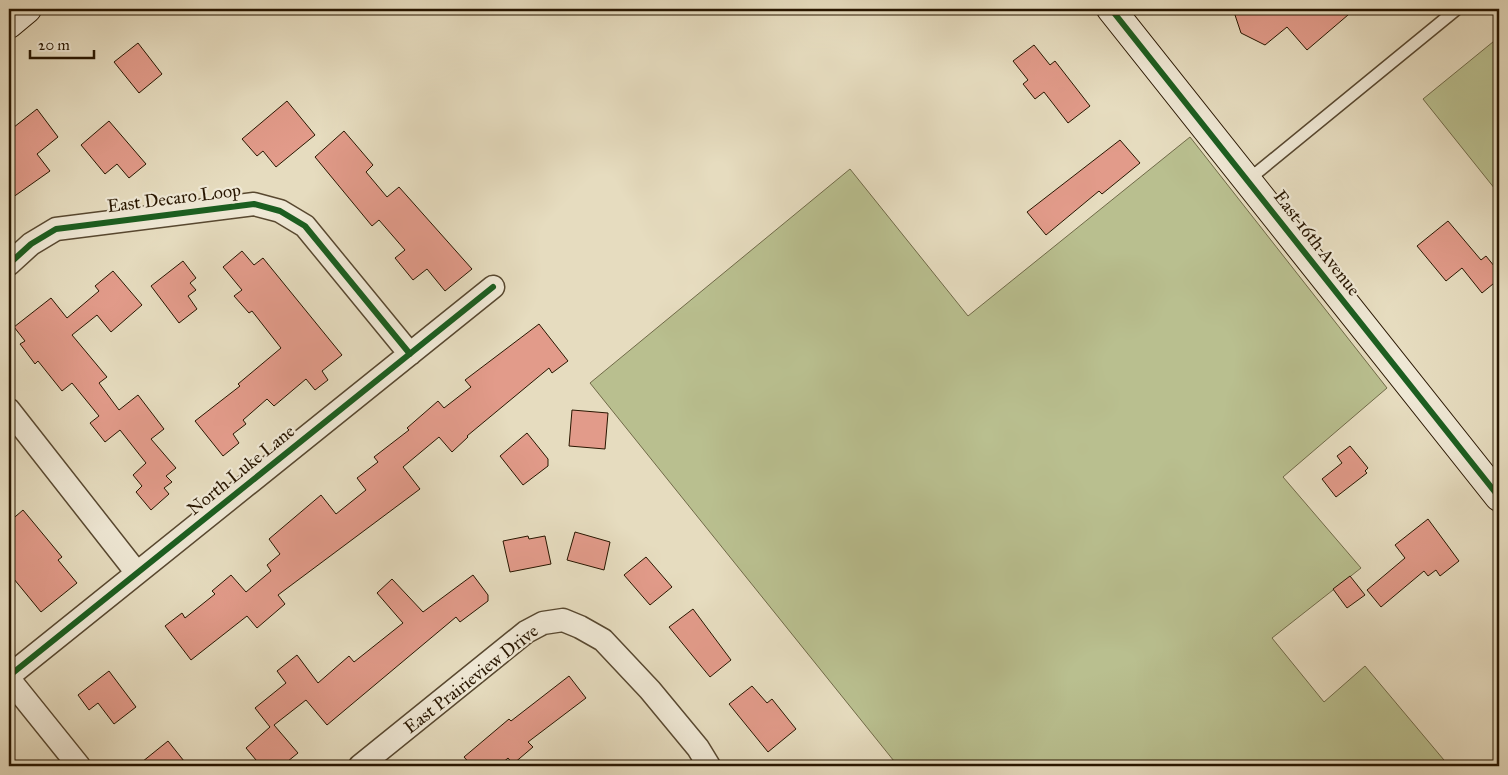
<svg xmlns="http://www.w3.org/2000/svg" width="1508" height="775" viewBox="0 0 1508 775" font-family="'IM FELL Great Primer',serif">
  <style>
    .green { fill: #b9bf8f; stroke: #706a48 }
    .building { fill: #e29b8a; stroke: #281600 }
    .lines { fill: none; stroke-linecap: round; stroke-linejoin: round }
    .lane-casing { stroke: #584830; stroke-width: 14 }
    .street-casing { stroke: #584830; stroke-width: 25 }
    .secondary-casing { stroke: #281600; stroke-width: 30 }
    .lane { stroke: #efe8d5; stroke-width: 11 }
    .street { stroke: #efe8d5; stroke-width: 22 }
    .secondary { stroke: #efe8d5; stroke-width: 28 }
    .cycleway-casing { stroke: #efe8d5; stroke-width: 9 }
    .cycleway { stroke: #1b5e20; stroke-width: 6 }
    .labels { text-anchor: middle; stroke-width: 4.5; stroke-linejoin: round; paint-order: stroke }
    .street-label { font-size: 18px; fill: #281600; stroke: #efe8d5 }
  </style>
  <rect width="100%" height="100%" fill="#e6dcbf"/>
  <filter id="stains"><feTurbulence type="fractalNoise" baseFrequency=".004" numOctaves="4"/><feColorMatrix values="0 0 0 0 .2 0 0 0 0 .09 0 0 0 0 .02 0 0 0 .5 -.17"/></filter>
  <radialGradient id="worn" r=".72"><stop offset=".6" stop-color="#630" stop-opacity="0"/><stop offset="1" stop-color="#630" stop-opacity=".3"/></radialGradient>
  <!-- green -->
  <path class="green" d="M1499,37V194L1423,99Z
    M1190,137L1387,388L1283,477L1361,568L1272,638L1324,702L1365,666L1449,766H898L590,383L850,169L968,316Z"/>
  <!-- building -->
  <path class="building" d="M1233,9H1355L1307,50L1287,27L1265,45L1241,33Z
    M138,43L162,74L139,93L114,62Z
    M1034,45L1050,65L1055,61L1090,106L1068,123L1044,92L1035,99L1023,84L1028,80L1013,61Z
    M287,101L315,135L276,167L263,151L257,156L242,139Z
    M37,109L58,137L37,154L50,171L9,200V131Z
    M109,121L146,164L129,178L117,164L105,174L81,145Z
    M344,131L373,165L366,172L387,197L399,187L472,269L445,291L427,269L413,280L395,258L405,250L379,220L372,226L315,157Z
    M1120,140L1140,163L1102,194L1099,191L1046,235L1027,212Z
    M1448,221L1481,260L1486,256L1499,272V279L1482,293L1462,268L1446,281L1417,246Z
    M242,251L254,265L263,258L342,355L322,371L328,380L315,390L306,379L274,406L267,399L243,420L246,424L233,434L239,443L223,456L195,421L240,386L238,384L281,348L252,311L249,313L234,296L242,290L223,267Z
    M183,261L196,278L190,283L196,290L188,296L197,309L179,323L151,286Z
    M113,271L142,305L111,332L97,315L72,335L107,377L99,383L119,410L138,395L164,429L151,439L176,468L166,476L172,482L164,488L169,494L151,510L136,492L142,486L133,475L146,463L120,430L105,442L90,423L99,416L72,383L62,391L38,361L35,364L20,344L25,341L14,327L51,298L67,318L99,291L95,286Z
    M539,324L568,361L552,373L549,368L467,436L468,437L452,452L439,437L403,467L420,489L278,595L285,604L257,628L247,616L191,660L165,626L182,613L185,618L215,594L212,591L231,575L246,592L271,571L267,565L280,554L269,539L321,495L336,514L366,490L357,478L378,462L374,457L409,430L407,428L438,401L444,408L471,387L465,380Z
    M572,410L608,413L605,449L569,446Z
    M527,433L548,459V466L523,485L500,456Z
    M1350,446L1368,468L1365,471L1367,473L1336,497L1322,479L1342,463L1337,456Z
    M23,510L62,557L58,560L77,583L41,612L9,573V522Z
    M1428,519L1459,561L1440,576L1436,570L1428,576L1424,571L1381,607L1367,590L1405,558L1395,545Z
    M575,532L610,542L604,570L567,560Z
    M528,536L529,539L545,536L551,564L510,572L503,541Z
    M646,557L672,587L650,605L624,575Z
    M473,575L488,595V601L460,622L456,617L327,725L306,700L274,725L298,753L282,766H261L246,748L270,727L255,708L286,683L277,671L297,655L318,683L349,656L354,662L403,623L377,593L392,579L423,612Z
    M1350,576L1365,595L1347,608L1333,589Z
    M693,609L731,660L710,677L669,627Z
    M109,671L136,707L114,724L98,703L89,710L78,695Z
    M569,676L586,698L528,742L533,747L513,764L508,758L499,766H472L464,757L509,719L511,721Z
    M752,686L767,703L772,699L796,729L768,752L729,704Z
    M168,741L188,766H137Z"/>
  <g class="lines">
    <defs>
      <path id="lane" d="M1248,180L1457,9"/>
      <path id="street" d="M9,264L31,244L56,229L254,204L280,211L305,226L410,354
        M9,410L137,573
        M9,676L493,287
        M9,679L79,766
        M360,766L526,632L543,623L563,620L580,627L603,640L650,690L698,748L709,766"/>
      <path id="secondary" d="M1111,9L1499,497
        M9,24L27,9"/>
    </defs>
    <!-- lane casing -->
    <use href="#lane" class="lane-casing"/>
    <!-- street casing -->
    <use href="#street" class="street-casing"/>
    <!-- secondary casing -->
    <use href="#secondary" class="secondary-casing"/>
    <!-- lane -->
    <use href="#lane" class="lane"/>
    <!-- street -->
    <use href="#street" class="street"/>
    <!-- secondary -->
    <use href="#secondary" class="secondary"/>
    <defs>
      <path id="cycleway" d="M1111,9L1499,497
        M9,264L31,244L56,229L254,204L280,211L305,226L410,354
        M9,676L493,287"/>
    </defs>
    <!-- cycleway casing -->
    <use href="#cycleway" class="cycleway-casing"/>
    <!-- cycleway -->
    <use href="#cycleway" class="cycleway"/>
  </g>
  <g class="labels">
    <!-- street labels -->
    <g class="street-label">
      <text transform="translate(174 198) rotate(-7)" y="6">East Decaro Loop</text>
      <text transform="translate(1317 243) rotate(52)" y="6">East 16th Avenue</text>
      <text transform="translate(241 470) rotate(-39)" y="6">North Luke Lane</text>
      <text transform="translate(471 679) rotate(-38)" y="6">East Prairieview Drive</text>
    </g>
  </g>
  <!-- margin -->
  <rect width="1508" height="775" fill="none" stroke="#e6dcbf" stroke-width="30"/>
  <rect x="10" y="10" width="1488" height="755" fill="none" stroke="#281600" stroke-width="2.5"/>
  <rect x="15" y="15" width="1478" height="745" fill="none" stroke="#281600"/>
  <!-- scale -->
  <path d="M30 50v8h64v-8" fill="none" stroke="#281600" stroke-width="2.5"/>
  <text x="38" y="50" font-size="15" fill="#281600" stroke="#efe8d5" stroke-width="4" paint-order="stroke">20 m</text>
  <rect width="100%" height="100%" filter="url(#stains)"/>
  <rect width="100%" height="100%" fill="url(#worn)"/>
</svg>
